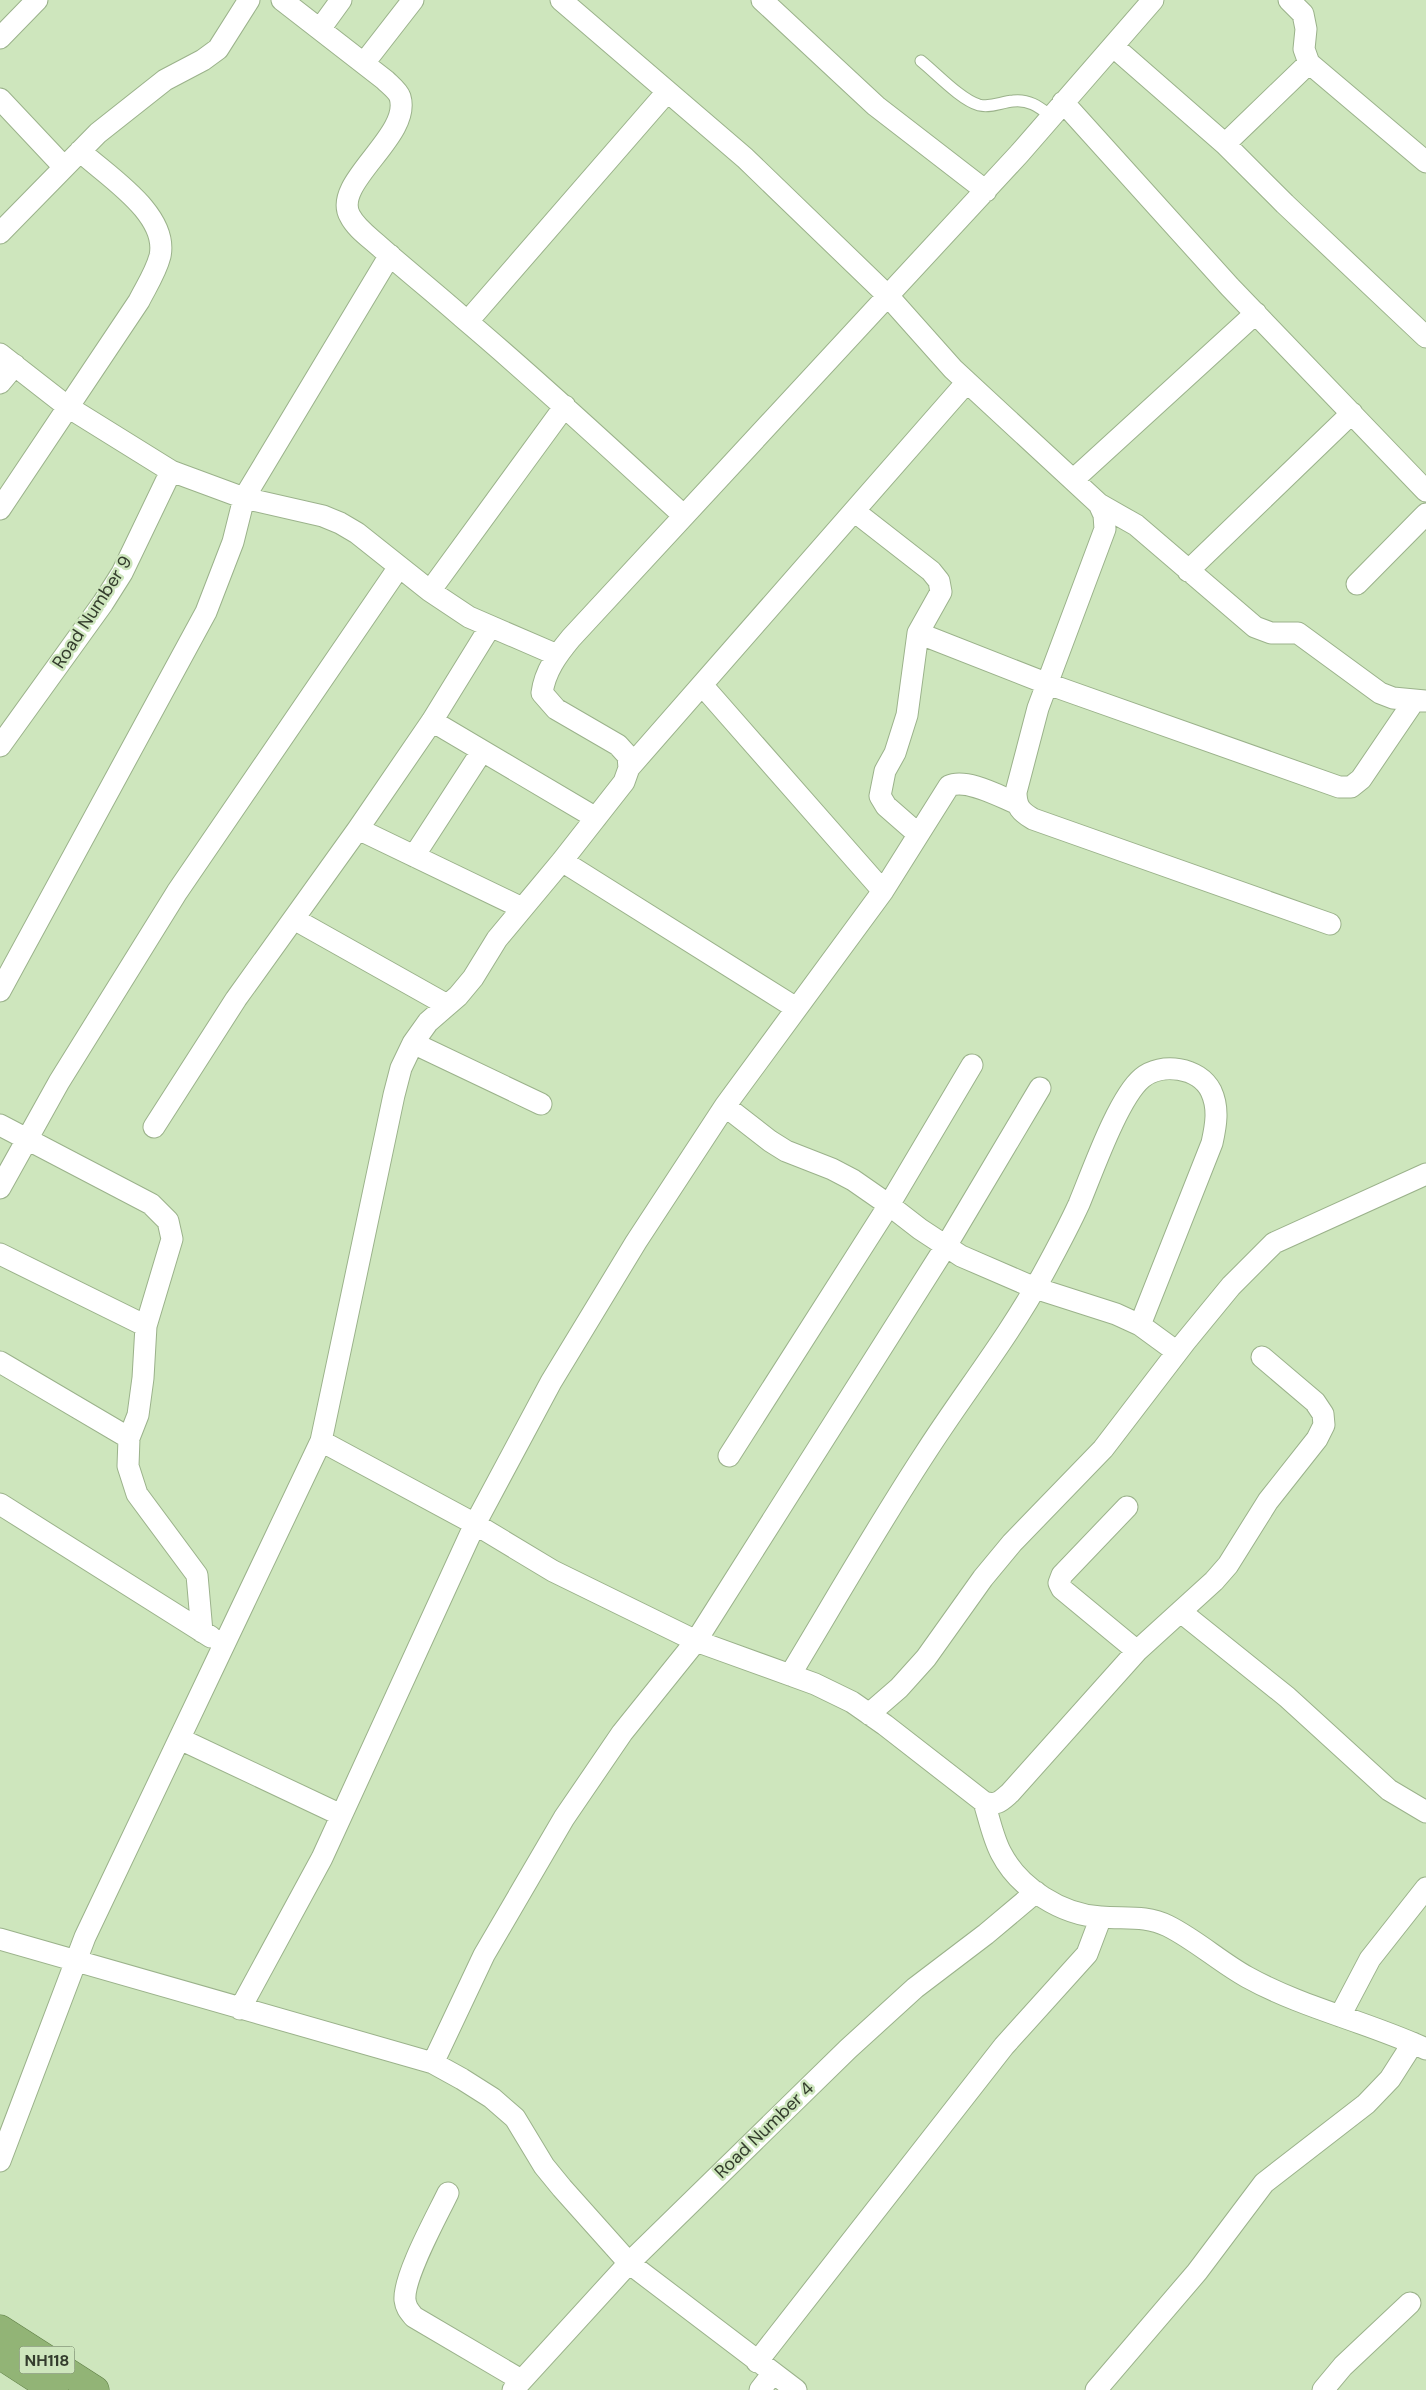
<svg xmlns="http://www.w3.org/2000/svg" width="1426" height="2390" viewBox="0 0 1426 2390" font-family="'DM Sans',sans-serif">
  <style>
    .lines { fill: none; stroke-linecap: round; stroke-linejoin: round }
    .service-casing { stroke: #9bb28b; stroke-width: 13 }
    .minor-casing { stroke: #9bb28b; stroke-width: 23 }
    .trunk-casing { stroke: #5f7f46; stroke-width: 29 }
    .service { stroke: #fff; stroke-width: 11 }
    .minor { stroke: #fff; stroke-width: 21 }
    .trunk { stroke: #92b476; stroke-width: 28 }
    .labels { text-anchor: middle; stroke-width: 5; stroke-linejoin: round; paint-order: stroke }
    .shield { fill: #cee6bd; stroke: #627058; stroke-width: 1 }
    .shield-label { font-size: 16px; font-weight: bold; fill: #343d2d }
    .street-label { font-size: 18px; fill: #343d2d; stroke: #cee6bd }
  </style>
  <rect width="100%" height="100%" fill="#cee6bd"/>
  <g class="lines">
    <defs>
      <path id="service" d="M921,61C936,73 961,100 979,105C992,108 1001,102 1013,101C1029,99 1039,107 1051,116"/>
      <path id="minor" d="M282,0L385,80C390,85 398,91 400,97C412,136 331,183 350,216C356,228 369,237 379,246C406,270 435,293 462,317C538,381 611,449 684,516
        M561,0L745,158L888,296L953,369L1099,504L1104,515L1105,529L1038,708L1016,792C1016,807 1021,812 1033,819L1330,924
        M762,0L876,106L986,191
        M1289,0L1303,14L1306,29L1304,49L1309,63L1426,162
        M320,29L341,0
        M0,38L37,0
        M1114,47L1225,144L1285,204L1426,337
        M364,63L413,0
        M0,99L64,167
        M1063,102L1230,287L1426,491
        M1225,144L1309,63
        M0,233L98,133L165,80L203,60L218,49L249,0
        M468,321L667,92
        M0,354L68,407L171,471L244,498L323,516L340,523L357,533L430,591L469,617L557,655
        M0,383L15,365
        M1073,480L1256,313
        M1099,504L1136,525L1255,627L1271,633H1298L1380,693L1393,698L1425,701
        M0,509L139,301C146,287 156,272 160,256C169,214 107,176 80,151
        M854,511L931,571L939,581L941,592L918,633L907,715L895,753L885,771L880,796L886,806L918,834
        M1188,571L1352,413
        M1357,584L1426,514
        M430,591L565,406
        M918,633L1048,684L1339,787H1351L1361,779L1414,701
        M702,685L883,891
        M432,721L596,818
        M0,746L103,603L122,573L171,471
        M629,768L967,382
        M358,829L522,908
        M414,856L482,751
        M562,861L796,1008
        M294,919L447,1005
        M0,991L206,612L233,542L244,498L390,255
        M413,1043L541,1104
        M725,1106L770,1141L786,1151L832,1169L853,1180L889,1205L920,1229L961,1256L1035,1288L1116,1314L1140,1325L1177,1352
        M0,1125L151,1204L168,1221L172,1239L146,1326L143,1378L138,1415L129,1438L128,1466L137,1494L197,1575L202,1632
        M154,1127L236,999L358,829L432,721L490,627
        M0,1188L59,1082L177,892L399,567
        M0,1254L146,1326
        M0,1362L129,1438
        M321,1441L475,1524L553,1571L696,1641L815,1684L852,1702L885,1725L984,1802C997,1806 1001,1801 1010,1793L1137,1651L1214,1581L1228,1565L1268,1501L1317,1439L1324,1425L1323,1414L1315,1402L1262,1357
        M729,1456L889,1205L972,1065
        M0,1504L211,1637
        M1127,1507L1062,1575L1059,1583L1062,1589L1137,1651
        M1181,1612L1287,1697L1389,1790L1426,1812
        M790,1675C834,1602 877,1527 924,1455C963,1394 1008,1338 1043,1274C1055,1252 1068,1228 1079,1204C1092,1173 1118,1098 1142,1078C1161,1062 1199,1067 1211,1091C1219,1108 1216,1125 1212,1143L1140,1325
        M869,1714L899,1688L926,1658L983,1578L1012,1543L1103,1449L1185,1342L1231,1286L1274,1243L1426,1174
        M180,1739L341,1815
        M984,1802C989,1818 993,1838 1001,1853C1019,1888 1062,1915 1101,1917C1125,1919 1146,1915 1168,1926C1196,1940 1220,1962 1247,1977C1303,2008 1368,2022 1426,2049
        M0,1939L433,2063L462,2079L492,2098L515,2118L544,2166L562,2188L629,2263L796,2390
        M240,2009L322,1858L475,1524L551,1382L636,1242L725,1106L883,891L949,786C966,778 999,796 1016,803
        M1340,2016L1370,1959L1426,1888
        M433,2063L484,1955L564,1818L622,1733L696,1641L946,1246L1040,1088
        M0,2161L85,1937L321,1441L394,1095L401,1068L413,1043L428,1022L458,996L473,978L497,939L562,861L624,782L629,768L628,756L618,745L556,709L542,693C545,671 557,655 571,638L1019,154L1153,0
        M448,2193C437,2216 403,2277 405,2300C406,2308 409,2311 414,2317L521,2380
        M757,2362L1004,2046L1087,1954L1101,1917
        M513,2390L629,2263L848,2049L915,1988L986,1934L1036,1892
        M760,2390L773,2373
        M1096,2390L1197,2272L1264,2183L1366,2104L1390,2079L1413,2043
        M1323,2390L1343,2366L1410,2303"/>
      <path id="trunk" d="M0,2329L95,2390
        M0,2355L54,2390"/>
    </defs>
    <!-- service casing -->
    <use href="#service" class="service-casing"/>
    <!-- minor casing -->
    <use href="#minor" class="minor-casing"/>
    <!-- trunk casing -->
    <use href="#trunk" class="trunk-casing"/>
    <!-- service -->
    <use href="#service" class="service"/>
    <!-- minor -->
    <use href="#minor" class="minor"/>
    <!-- trunk -->
    <use href="#trunk" class="trunk"/>
  </g>
  <g class="labels">
    <!-- shield labels -->
    <rect class="shield" x="19.5" y="2346.5" width="55" height="27" rx="4"/>
    <g class="shield-label">
      <text x="47" y="2366">NH118</text>
    </g>
    <!-- street labels -->
    <g class="street-label">
      <text transform="translate(92 612) rotate(-57)" y="6">Road Number 9</text>
      <text transform="translate(764 2130) rotate(-44)" y="6">Road Number 4</text>
    </g>
  </g>
</svg>
